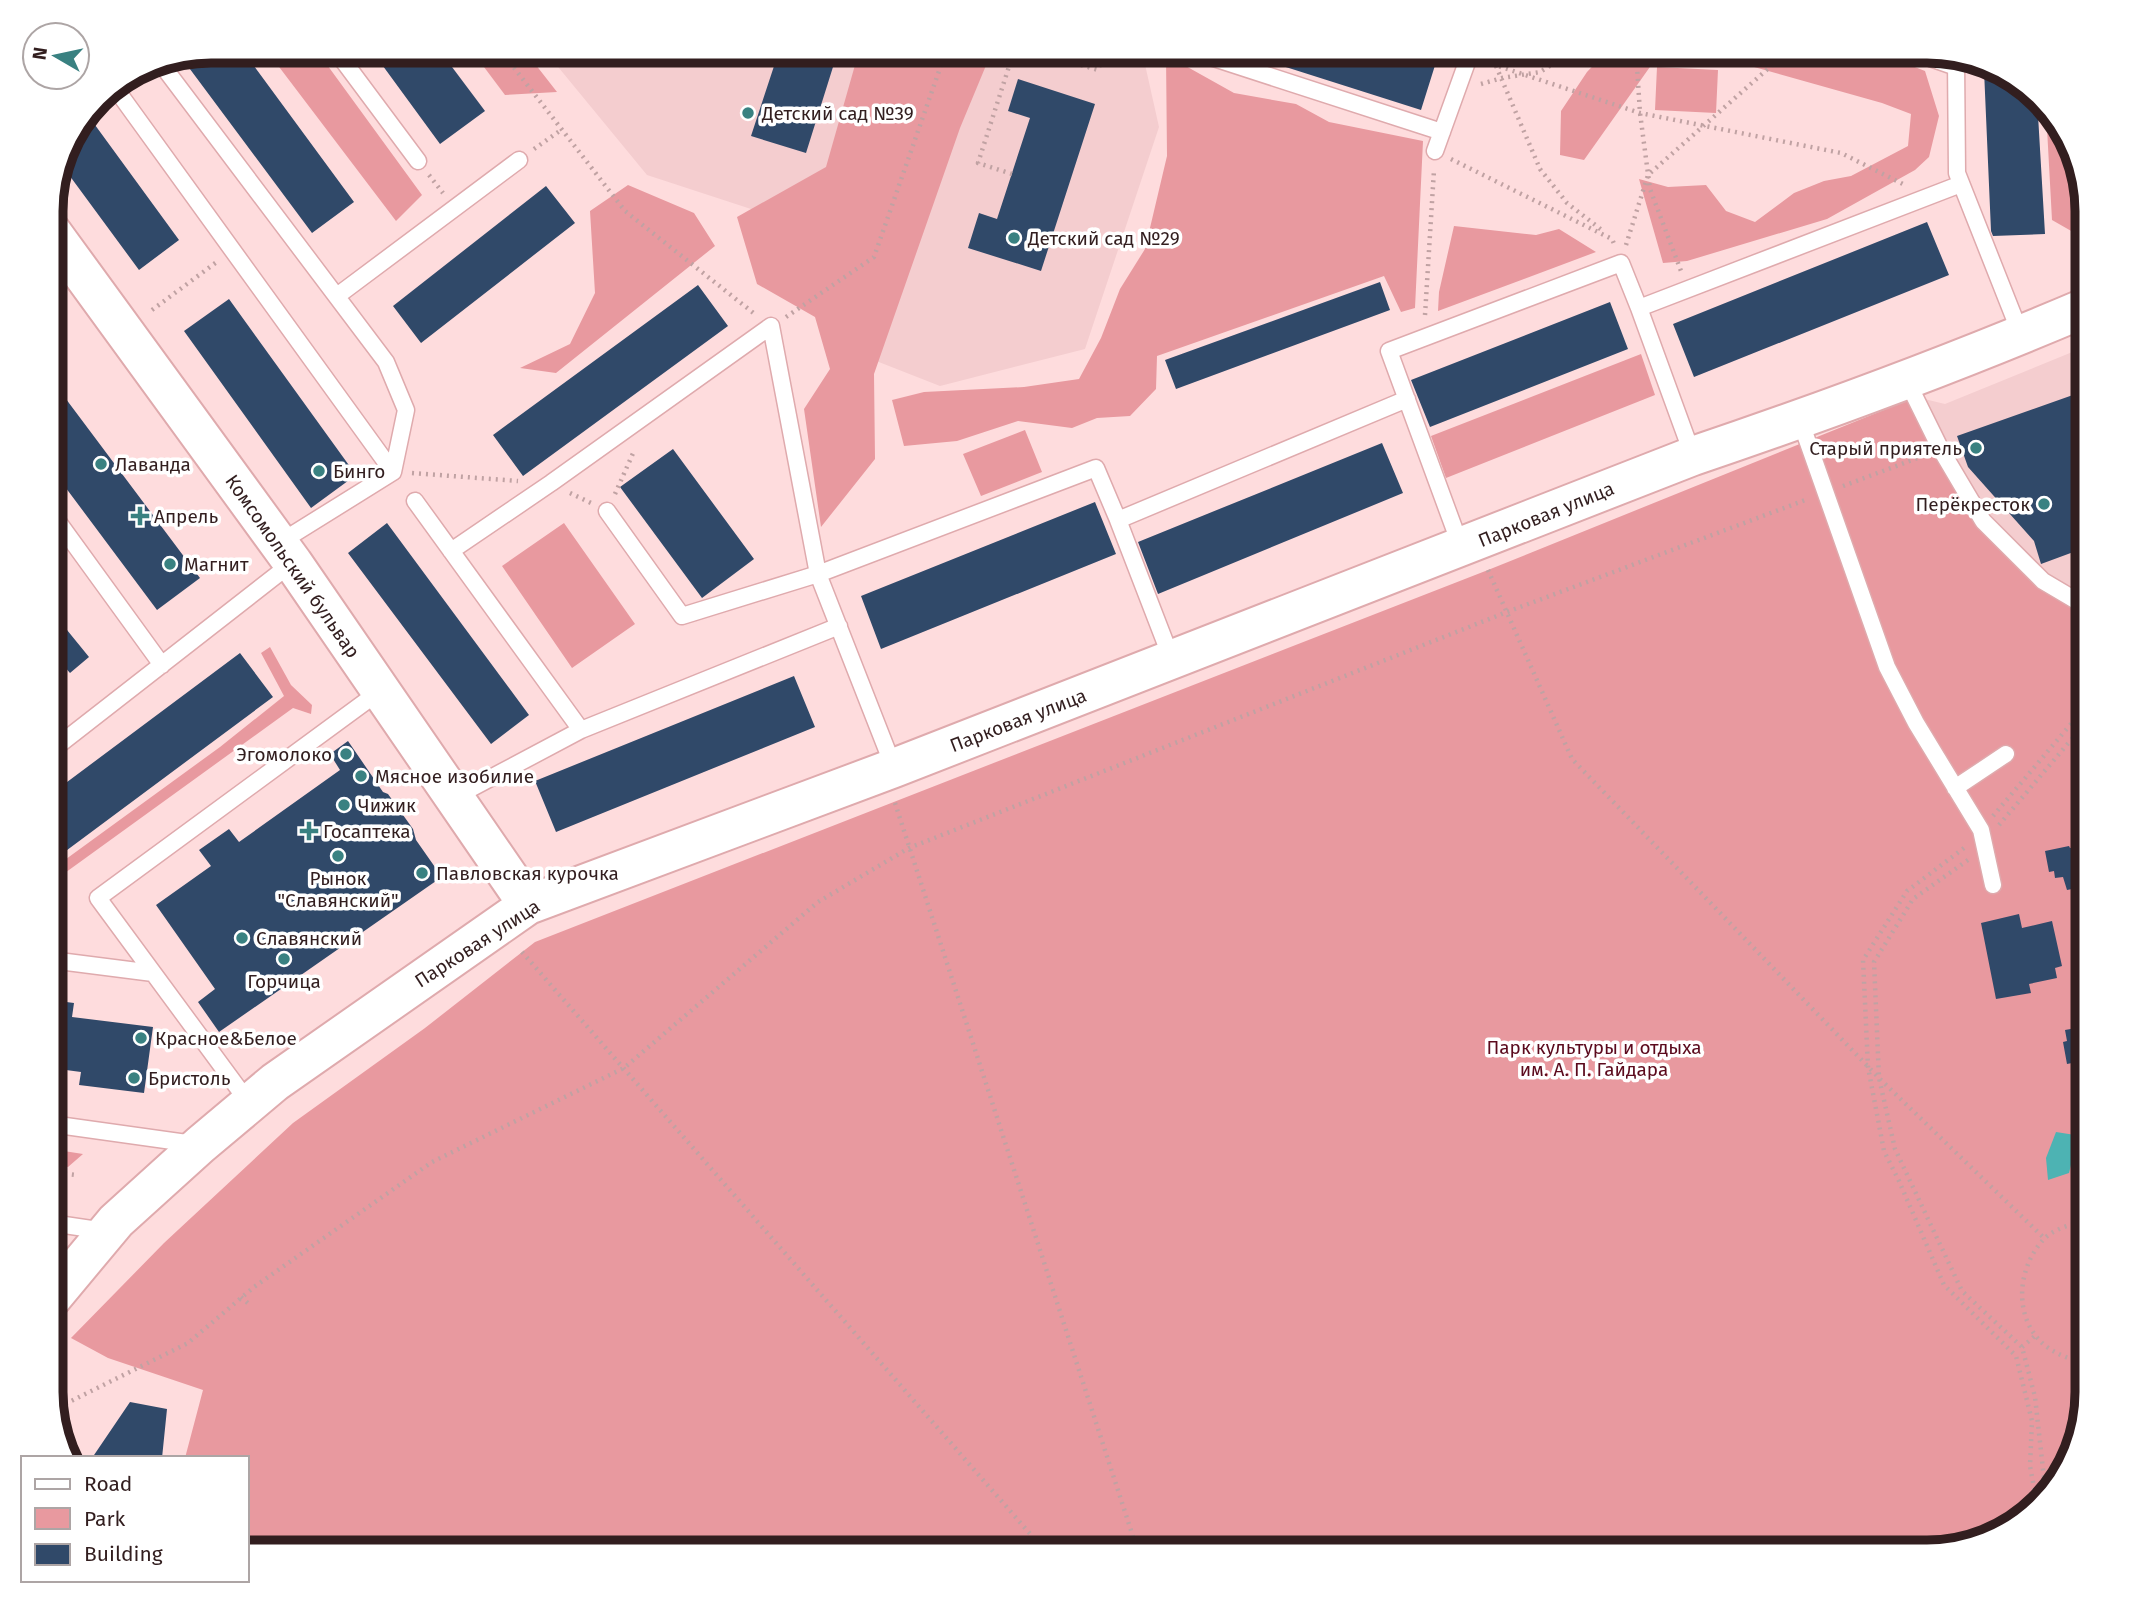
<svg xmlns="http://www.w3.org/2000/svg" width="2138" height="1603" viewBox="0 0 2138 1603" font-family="'Fira Sans',sans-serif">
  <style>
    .built { fill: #f4cdcf }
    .green { fill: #e8999f }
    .water { fill: #4db3b3 }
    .building { fill: #304969 }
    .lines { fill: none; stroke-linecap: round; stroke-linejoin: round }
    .service-casing { stroke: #dfaaad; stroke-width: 19 }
    .tertiary-casing { stroke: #dfaaad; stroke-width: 42 }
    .path { stroke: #c0a2a3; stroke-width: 4.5; stroke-dasharray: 2 5; stroke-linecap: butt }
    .service { stroke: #fff; stroke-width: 16 }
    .tertiary { stroke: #fff; stroke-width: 38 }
    .poi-dot { fill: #398181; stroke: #fff; stroke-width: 2.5 }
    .labels { text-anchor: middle; stroke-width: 7; stroke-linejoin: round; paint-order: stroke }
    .poi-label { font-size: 19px; fill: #321e1f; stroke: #fff; text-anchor: start }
    .street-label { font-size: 19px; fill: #321e1f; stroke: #fff }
    .park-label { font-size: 19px; fill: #5b0a1d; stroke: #fff }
    .rim { fill: none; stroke: #321e1f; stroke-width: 9 }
  </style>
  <rect width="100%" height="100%" fill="#fedcdd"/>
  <!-- built -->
  <path class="built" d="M545,51H921L858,244L647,175Z
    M968,51H1142L1159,127L1085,349L940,386L866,357Z
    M2071,140L2087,210V253L2085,254L2078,276Z
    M2087,346V612L1983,521L1916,397L1945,404Z"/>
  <!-- green -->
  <path class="green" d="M267,51H317L422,195L396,221Z
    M472,51H525L557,92L505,95Z
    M859,51H992L960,128L874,374L875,459L821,527L804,409L830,369L815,317L757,284L737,217L826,167Z
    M1607,51H1864L1902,62L1925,71L1939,116L1929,157L1915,170L1827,219L1687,261L1663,263L1639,179L1668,187L1706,185L1726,211L1755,222L1794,193L1824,181L1851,176L1908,146L1911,114L1882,103L1729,60L1659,59L1652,64L1584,160L1560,155L1561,111L1587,72Z
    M1166,55L1234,93L1296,104L1329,122L1423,141L1415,308L1401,312L1384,276L1157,356L1156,389L1130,416L1097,418L1072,428L1018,421L957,441L904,446L892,400L924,392L1024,387L1079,379L1101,338L1120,289L1145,249L1167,156Z
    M1657,67L1718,70L1716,113L1655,110Z
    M2046,110L2071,140L2087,210V240L2052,220Z
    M628,185L694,213L715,246L556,373L520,368L570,344L595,293L590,211Z
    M1454,226L1536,235L1559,229L1596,252L1438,311L1439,292Z
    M1641,354L1655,395L1446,478L1431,436Z
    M1916,397L1983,521L2087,612V1393L2054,1490L1998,1536L1927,1552H247V1458H185L203,1390L108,1358L71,1338L164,1243L293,1123L425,1028L535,942L1488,570Z
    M1025,430L1042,472L981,496L963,454Z
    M564,523L635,624L572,668L502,566Z
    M270,647L291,685L312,705L311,714L293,708L51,883V870L220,747L284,696L261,653Z
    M51,1149L83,1154L68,1167L51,1164Z"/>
  <!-- water -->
  <path class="water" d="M2056,1132L2075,1135V1149L2069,1173L2048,1180L2046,1158Z"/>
  <!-- building -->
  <path class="building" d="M211,51H243L354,202L312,233L181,57Z
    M372,51H440L485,111L440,144Z
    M779,51H838L806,153L751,136Z
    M1249,51H1411L1437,59L1421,110L1248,55Z
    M1984,70L2025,84L2037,98L2045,234L1993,236L1991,231Z
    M1018,79L1095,104L1041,271L968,248L979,213L997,219L1030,118L1008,111Z
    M87,114L179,240L139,270L61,164L67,140Z
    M546,186L575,223L421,343L393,306Z
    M1927,222L1949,275L1694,377L1673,324Z
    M1380,282L1390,310L1176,389L1165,360Z
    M698,285L728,326L523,476L493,435Z
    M229,299L356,475L311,508L184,331Z
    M1610,302L1628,349L1430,427L1411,380Z
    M51,379L200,578L157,610L51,468Z
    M2087,390V547L2041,564L2034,541L1968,467L1957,436Z
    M1382,443L1403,493L1158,594L1138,542Z
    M673,449L754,559L702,598L620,487Z
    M1095,502L1116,554L881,649L861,596Z
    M387,523L529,715L491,744L348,553Z
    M67,630L89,657L70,673L51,651V644Z
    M240,653L273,697L51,862V794Z
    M794,676L815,727L556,832L535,781Z
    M348,741L383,792L388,794L413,829L416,840L437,870L436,881L219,1032L198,1002L215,989L156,905L211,866L199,850L229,829L239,842L340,770L330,754Z
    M2069,846L2070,848L2076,847L2079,857L2081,860L2084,859L2087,886L2067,890L2063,877L2055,878L2054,871L2049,872L2045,851Z
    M2019,914L2022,928L2052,921L2062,966L2055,968L2057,978L2029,984L2031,993L1996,999L1981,923Z
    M51,1000L74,1003L72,1017L153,1027L144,1093L79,1085L81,1072L51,1068Z
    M2087,1026V1089L2078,1090L2072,1063L2067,1064L2063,1042L2067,1041L2065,1030Z
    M130,1402L167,1409L162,1458H92Z"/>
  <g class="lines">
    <defs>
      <path id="service" d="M336,51L418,161
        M1192,51L1442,132
        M1910,51L1956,67
        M1956,60L1957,173L2021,335
        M159,61L386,362L406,410L393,472L279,543
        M113,85L393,472
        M1435,151L1471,51
        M51,283L76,266
        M337,296L519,160
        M1906,379L1941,450L1983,521L2043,581L2087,607
        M1800,420L1887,667L1916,723L1981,830L1993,885
        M1693,456L1639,308L1961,184
        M415,501L581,730L839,626
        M51,512L162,665
        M1118,520L1172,660
        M1461,547L1389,351L1621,263L1639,308
        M451,551L551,483L771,326L818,574L682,616L607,511
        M51,751L292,563
        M894,768L818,574L1096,468L1118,520L1407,399
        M1955,788L2006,754
        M453,798L581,730
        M51,960L153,973
        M249,1103L98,898L380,691
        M51,1124L194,1144
        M51,1223L105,1231"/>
      <path id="tertiary" d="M51,231L293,563L528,905
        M51,1299L116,1221L200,1145L275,1082L528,905L894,768L1693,456C1826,411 1958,362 2087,307"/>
    </defs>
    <!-- service casing -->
    <use href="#service" class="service-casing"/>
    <!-- tertiary casing -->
    <use href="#tertiary" class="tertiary-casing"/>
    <!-- path -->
    <path class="path" d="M501,51L625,211L756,315
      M1034,51L1098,70L1105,51
      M1636,51L1640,113L1650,189L1681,271
      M1486,62L1640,113L1841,153L1903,184
      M1496,66L1540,169L1567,203L1603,231
      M1481,84L1502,78L1540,72L1574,51
      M534,149L561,130
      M1451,159L1612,239L1615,246
      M1012,174L978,163L1014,51
      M429,175L443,193
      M1626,245L1648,175L1788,51
      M152,310L218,261
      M1425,315L1434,170
      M786,317L874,257L946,51
      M412,473L518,481
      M1843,486L1923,456
      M570,493L591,503
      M615,494L634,451
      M1488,570L1572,759L1879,1078L2044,1238
      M895,803L1138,1552
      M1993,816L2087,705
      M1999,825L2087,721
      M1964,848L1907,891L1863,960L1868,1067L1884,1151L1899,1181L1944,1285L2016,1356L2032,1421L2030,1466L2037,1504
      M1968,860L1913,899L1874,962L1879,1078L1895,1149L1962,1291L2022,1347L2035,1397L2046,1496
      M522,952L1046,1552
      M51,1172L76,1175
      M2087,1222C2073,1223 2053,1229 2043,1240C2016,1270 2013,1321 2047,1347C2060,1356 2072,1360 2087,1363
      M241,1297L251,1306
      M2022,1347L2036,1335
      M53,1410L188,1343L254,1287L432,1162L624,1068L818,902L909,848L1507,612L1808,499"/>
    <!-- service -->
    <use href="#service" class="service"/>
    <!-- tertiary -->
    <use href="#tertiary" class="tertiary"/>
  </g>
  <!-- markers -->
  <g class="poi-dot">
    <circle cx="748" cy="113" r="7"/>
    <circle cx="1014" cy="238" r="7"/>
    <circle cx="1976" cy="448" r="7"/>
    <circle cx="101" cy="464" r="7"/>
    <circle cx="319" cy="471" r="7"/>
    <circle cx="2044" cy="504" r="7"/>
    <path d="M136.5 505.5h7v7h7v7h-7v7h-7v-7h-7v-7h7z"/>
    <circle cx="170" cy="564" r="7"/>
    <circle cx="346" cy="754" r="7"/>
    <circle cx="361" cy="776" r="7"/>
    <circle cx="344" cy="805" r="7"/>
    <path d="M305.5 820.5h7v7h7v7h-7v7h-7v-7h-7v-7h7z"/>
    <circle cx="338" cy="856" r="7"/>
    <circle cx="422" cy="873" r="7"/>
    <circle cx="242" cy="938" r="7"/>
    <circle cx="284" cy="959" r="7"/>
    <circle cx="141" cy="1038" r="7"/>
    <circle cx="134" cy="1078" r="7"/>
  </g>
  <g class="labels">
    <!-- poi labels -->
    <g class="poi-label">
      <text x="762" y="120">Детский сад №39</text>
      <text x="1028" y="245">Детский сад №29</text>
      <text x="1962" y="455" text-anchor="end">Старый приятель</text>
      <text x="115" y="471">Лаванда</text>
      <text x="333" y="478">Бинго</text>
      <text x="2030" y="511" text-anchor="end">Перёкресток</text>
      <text x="154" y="523">Апрель</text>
      <text x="184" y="571">Магнит</text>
      <text x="332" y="761" text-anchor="end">Эгомолоко</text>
      <text x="375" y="783">Мясное изобилие</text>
      <text x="358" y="812">Чижик</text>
      <text x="323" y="838">Госаптека</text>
      <text x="436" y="880">Павловская курочка</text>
      <text x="338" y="885" text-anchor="middle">Рынок<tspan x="338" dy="22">"Славянский"</tspan></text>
      <text x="256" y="945">Славянский</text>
      <text x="284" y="988" text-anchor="middle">Горчица</text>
      <text x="155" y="1045">Красное&amp;Белое</text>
      <text x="148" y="1085">Бристоль</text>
    </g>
    <!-- street labels -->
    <g class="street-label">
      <text transform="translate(1546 514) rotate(-22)" y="7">Парковая улица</text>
      <text transform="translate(293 566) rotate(55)" y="7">Комсомольский бульвар</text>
      <text transform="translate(1018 720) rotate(-21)" y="7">Парковая улица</text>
      <text transform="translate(477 943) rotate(-33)" y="7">Парковая улица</text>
    </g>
    <!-- park labels -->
    <g class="park-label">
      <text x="1594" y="1054">Парк культуры и отдыха<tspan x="1594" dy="22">им. А. П. Гайдара</tspan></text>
    </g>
  </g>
  <!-- crop -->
  <path d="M0 0H2138V1603H0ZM211 63H1927A148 148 0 0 1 2075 211V1392A148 148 0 0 1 1927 1540H211A148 148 0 0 1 63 1392V211A148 148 0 0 1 211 63Z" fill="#fff" fill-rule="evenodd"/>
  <path class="rim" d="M211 63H1927A148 148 0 0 1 2075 211V1392A148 148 0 0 1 1927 1540H211A148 148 0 0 1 63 1392V211A148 148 0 0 1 211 63Z"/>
  <!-- legend -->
  <rect x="21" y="1456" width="228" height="126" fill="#ffffff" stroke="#ada5a5" stroke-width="2"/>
  <rect x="35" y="1479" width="35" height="10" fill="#ffffff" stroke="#ada5a5" stroke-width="2"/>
  <text x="84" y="1491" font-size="21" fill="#321e1f">Road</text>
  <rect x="35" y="1508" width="35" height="21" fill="#e8999f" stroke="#ada5a5" stroke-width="2"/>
  <text x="84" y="1526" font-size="21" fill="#321e1f">Park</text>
  <rect x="35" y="1544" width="35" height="21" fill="#304969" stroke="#ada5a5" stroke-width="2"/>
  <text x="84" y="1561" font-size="21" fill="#321e1f">Building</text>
  <!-- north arrow -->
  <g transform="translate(56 56) rotate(279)"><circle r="33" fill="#ffffff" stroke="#ada5a5" stroke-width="2"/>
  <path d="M0-5L12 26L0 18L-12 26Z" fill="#398181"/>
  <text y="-10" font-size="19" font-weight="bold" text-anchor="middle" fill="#321e1f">N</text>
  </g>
</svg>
